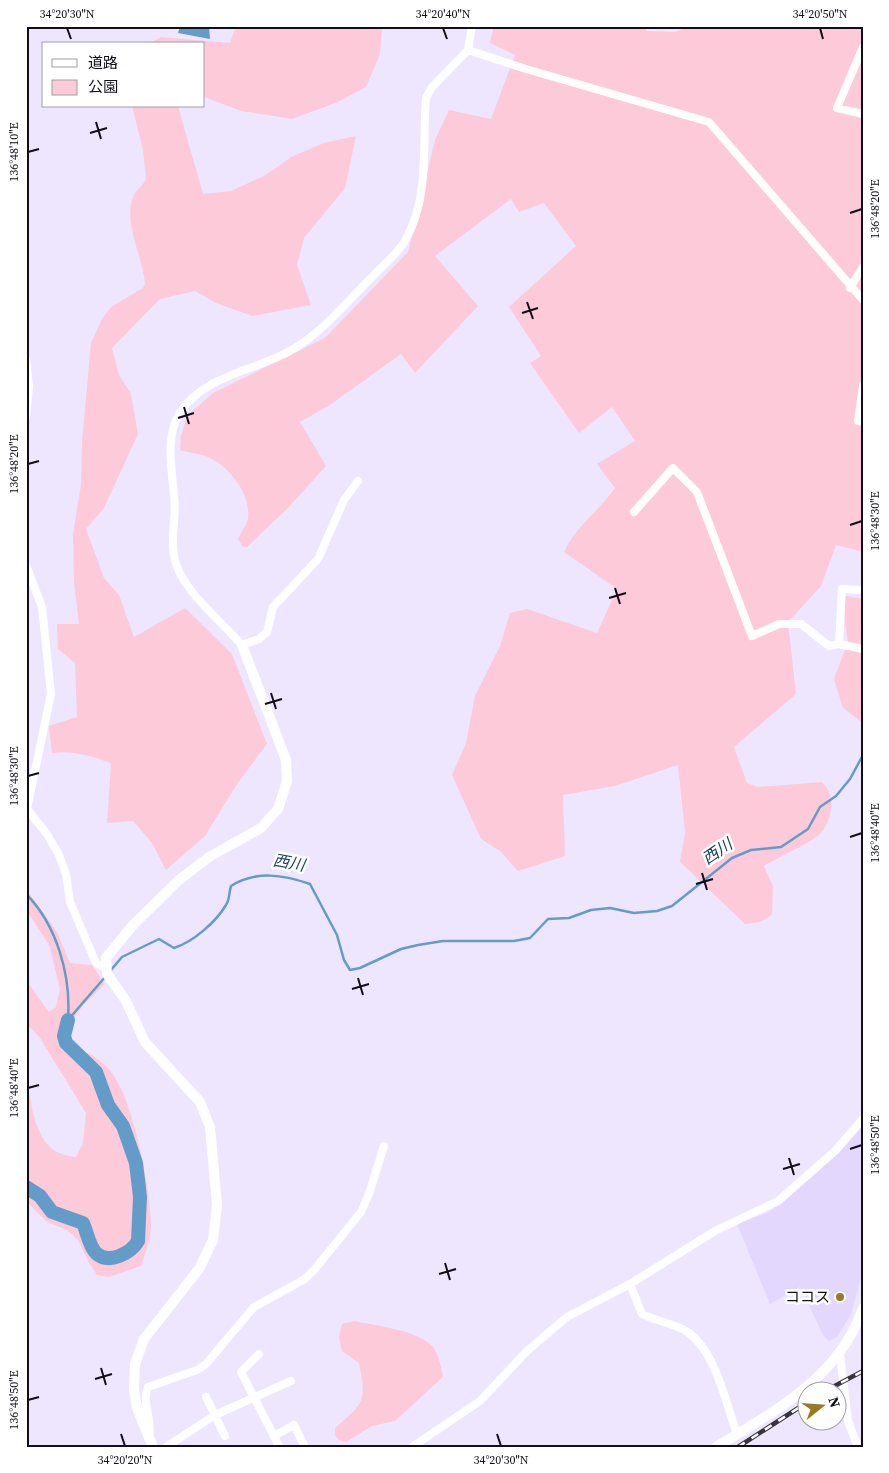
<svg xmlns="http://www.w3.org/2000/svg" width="889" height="1473" viewBox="0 0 889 1473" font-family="'Source Serif 4','Noto Sans JP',serif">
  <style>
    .built { fill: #e3d7fd }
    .green { fill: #fccad9 }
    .water { fill: #639cc9 }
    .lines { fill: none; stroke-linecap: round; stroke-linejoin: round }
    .stream { stroke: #639cc9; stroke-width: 2.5 }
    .river { stroke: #639cc9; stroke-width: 14 }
    .minor { stroke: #fff; stroke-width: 8 }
    .tertiary { stroke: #fff; stroke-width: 10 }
    .rail-casing { stroke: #37333f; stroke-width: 4.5 }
    .rail { stroke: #fff; stroke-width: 2.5; stroke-dasharray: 8; stroke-linecap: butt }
    .ticks { fill: none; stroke: #110e18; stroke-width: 2 }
    .poi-dot { fill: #9d7824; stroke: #fff; stroke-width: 2 }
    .labels { text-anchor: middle; stroke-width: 5; stroke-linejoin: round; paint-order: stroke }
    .poi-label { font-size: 15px; fill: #110e18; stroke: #fff; text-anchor: end }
    .water-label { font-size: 16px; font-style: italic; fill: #164261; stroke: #fff }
    .neatline { fill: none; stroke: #110e18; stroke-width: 2 }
    .ticks-label { font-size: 12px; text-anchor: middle; fill: #110e18 }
  </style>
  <rect width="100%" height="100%" fill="#eee6ff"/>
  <!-- built -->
  <path class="built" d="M863,1125V1271L851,1314L837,1337L829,1341L823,1335L800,1287L770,1304L737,1224L767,1213L782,1203L825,1165Z"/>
  <!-- green -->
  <path class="green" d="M236,26H382L380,54L366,87L338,102L292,119L241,111L204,97V44H148L161,37L230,43Z
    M494,26H643L647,31L675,32L690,26H863V552L836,545L821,586L788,622L796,694L734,747L747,783L758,787L822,782C836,796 833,816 822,832C816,840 775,859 764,866L773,886L772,915L760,922L745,924L680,862L685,832L678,765L615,786L563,795L565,856L518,871L500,851L481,839L452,775L466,743L475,696L500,646L510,613L527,609L597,633L617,589L564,552C575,527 599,511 615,488L597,464L635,441L612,407L579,433L530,363L541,356L509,307L576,246L544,203L519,212L511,199L435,256L478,306L415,373L401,354L330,405L300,422L326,466L287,509L247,547H243L238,539C241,532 247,525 248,518C251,496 232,471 214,460C205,454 190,453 180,450L181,436L187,416L213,393L325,338L408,252L435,140L449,110L491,119L515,55L490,43Z
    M132,106H178L203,194L231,191L266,175L291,157L324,143L356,136L345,188L304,238L297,265L311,305L252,316L216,303L195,291L160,299L112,348L119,375L131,394L138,434L104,508L86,529L104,578L119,595L134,637L185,608L232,654L267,744L237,784L205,836L166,870L152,843L133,821L107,823L111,763C91,756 74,750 52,753L49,726L77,717L75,663L58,649L57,624H79L74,582L73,534L81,485L82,442L91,343L102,319L111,307L143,288L145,284C143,257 122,221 134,195C137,189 143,186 146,179L143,150Z
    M841,595L863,599V723L843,708L834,679L848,642Z
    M26,889L57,932L70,963L92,965L105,984L83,1005L68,1028L71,1037L69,1044L80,1054L89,1053C97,1059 106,1064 112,1073C134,1103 149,1183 151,1221C152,1236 146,1251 141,1266L109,1277L97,1275L89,1263L78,1240L67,1230L47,1222L26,1201V1087C31,1095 31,1105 33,1113C40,1138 49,1155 76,1157L83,1143L86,1113L40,1038L26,1023V980L49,1012L56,1007L60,989L49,945L26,909Z
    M355,1321C376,1326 418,1330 433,1347C439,1355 441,1367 443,1377L395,1421L372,1426L346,1442L339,1440L335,1435V1428C364,1403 367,1402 359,1363L342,1351L339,1337L342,1324Z"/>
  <!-- water -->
  <path class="water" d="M180,26H209L210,39L178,33Z"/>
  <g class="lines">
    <!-- stream -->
    <path class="stream" d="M26,894C57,925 71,976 68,1018
      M111,970L122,957L159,939L174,948C193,942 216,922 226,905C230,899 229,892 231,886C256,870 284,875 310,884L337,935L344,960L350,970L360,968L401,949L418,945L443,941H514L530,938L548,919L569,918L591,910L610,908L634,913L657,911L672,906L732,858L751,850L781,847L808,829L820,807L836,796L850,779L863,755
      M68,1020L106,976"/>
    <!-- river -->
    <path class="river" d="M26,1187L40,1196L52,1212L83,1223C87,1232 89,1246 96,1253C109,1265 131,1253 138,1241L140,1197L136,1163L123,1126L108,1105L96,1072L66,1043L64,1036L68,1020"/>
    <!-- minor -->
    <path class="minor" d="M863,47L837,108L863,114
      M468,50L526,69L709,122L863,300
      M850,288L863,267
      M26,359L29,386L26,417
      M863,385L858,421L863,422
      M358,481L344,500L318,559L273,607L267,632L259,639L242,645C221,621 179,588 174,556C170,536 177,516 174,496C172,469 165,438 179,414C202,376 254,371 290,351C322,333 345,304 371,278C383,265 398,254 406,239C430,196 422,145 426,98L432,87L468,50L472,26
      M634,512L673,468L697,492L752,636L779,624H801L829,646L839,644
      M26,565L42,607L51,694L27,809L47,834L59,855L66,874L70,902L96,963L105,968
      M863,590L842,589L839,644L863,649
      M630,1284L642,1314C656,1321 672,1323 686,1331C715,1349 726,1403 737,1434
      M259,1354L241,1372L279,1446
      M840,1354L848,1421L858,1447
      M206,1397L225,1436
      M149,1436C153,1419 141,1403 148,1387L197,1370L206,1364L254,1307L305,1279L315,1269L361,1212L369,1194L384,1146
      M274,1436L294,1425L305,1447
      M166,1447L215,1415L291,1381
      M412,1447L480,1401L527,1351L567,1317L630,1284L715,1231L778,1201L835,1151L863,1119"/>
    <!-- tertiary -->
    <path class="tertiary" d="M153,1447L137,1408L134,1391L135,1364L144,1339L199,1269L213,1240L217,1205L210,1127L200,1102L145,1042L126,1001L107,974L106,958L133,925L179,880L209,857L261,828L278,809L287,781L286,760L242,645
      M716,1447C775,1411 839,1378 863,1308"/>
    <defs>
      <path id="rail" d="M827,1390L863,1371
        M738,1447L806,1403"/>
    </defs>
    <!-- rail casing -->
    <use href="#rail" class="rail-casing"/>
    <!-- rail -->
    <use href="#rail" class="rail"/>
  </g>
  <!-- ticks -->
  <path class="ticks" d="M67,28L71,39M443,28L447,39M820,28L823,39M96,122L101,139M90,133L107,128M28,152L39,149M850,213L862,209M527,302L533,319M522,313L538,308M184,407L189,424M178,418L194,413M28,464L39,461M850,525L862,521M615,588L620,604M609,598L626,593M271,693L276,709M265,704L282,699M28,776L39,773M850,837L862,833M702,873L707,890M696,884L713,879M358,978L363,995M352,989L369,984M28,1088L39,1085M850,1149L862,1145M789,1158L794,1175M783,1169L800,1164M445,1263L450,1280M439,1274L456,1269M101,1368L106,1385M95,1379L112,1374M28,1400L39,1397M121,1434L125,1446M497,1434L501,1446"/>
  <!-- markers -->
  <circle class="poi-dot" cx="840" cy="1297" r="5"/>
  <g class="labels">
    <!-- poi labels -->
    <g class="poi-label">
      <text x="830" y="1302">ココス</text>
    </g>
    <!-- water labels -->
    <g class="water-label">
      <text transform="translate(717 851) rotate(-34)" y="6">西川</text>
      <text transform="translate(289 862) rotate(10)" y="6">西川</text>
    </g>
  </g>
  <!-- border -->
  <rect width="889" height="1473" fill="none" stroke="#ffffff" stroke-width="55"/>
  <!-- legend -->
  <rect x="42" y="42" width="162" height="65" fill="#ffffff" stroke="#a09fa3"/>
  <rect x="52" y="59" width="25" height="8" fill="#ffffff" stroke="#a09fa3"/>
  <text x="88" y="68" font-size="15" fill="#110e18">道路</text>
  <rect x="52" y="80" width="25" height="15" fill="#fccad9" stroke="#a09fa3"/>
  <text x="88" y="92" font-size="15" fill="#110e18">公園</text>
  <!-- north arrow -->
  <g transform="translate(822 1406) rotate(73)"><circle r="24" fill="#ffffff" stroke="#a09fa3"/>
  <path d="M0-4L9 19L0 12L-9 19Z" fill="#9d7824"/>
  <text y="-8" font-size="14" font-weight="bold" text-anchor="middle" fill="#110e18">N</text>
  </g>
  <rect x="28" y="28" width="834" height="1418" class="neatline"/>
  <g class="ticks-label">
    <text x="67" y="18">34°20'30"N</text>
    <text x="443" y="18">34°20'40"N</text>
    <text x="820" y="18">34°20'50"N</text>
    <text transform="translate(14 152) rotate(-90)" y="4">136°48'10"E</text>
    <text transform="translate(875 209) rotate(-90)" y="4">136°48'20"E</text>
    <text transform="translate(14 464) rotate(-90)" y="4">136°48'20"E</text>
    <text transform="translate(875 521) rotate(-90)" y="4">136°48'30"E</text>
    <text transform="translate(14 776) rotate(-90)" y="4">136°48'30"E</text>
    <text transform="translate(875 833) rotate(-90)" y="4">136°48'40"E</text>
    <text transform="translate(14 1088) rotate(-90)" y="4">136°48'40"E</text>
    <text transform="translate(875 1145) rotate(-90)" y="4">136°48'50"E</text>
    <text transform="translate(14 1400) rotate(-90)" y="4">136°48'50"E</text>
    <text x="125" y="1464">34°20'20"N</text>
    <text x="501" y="1464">34°20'30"N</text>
  </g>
</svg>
